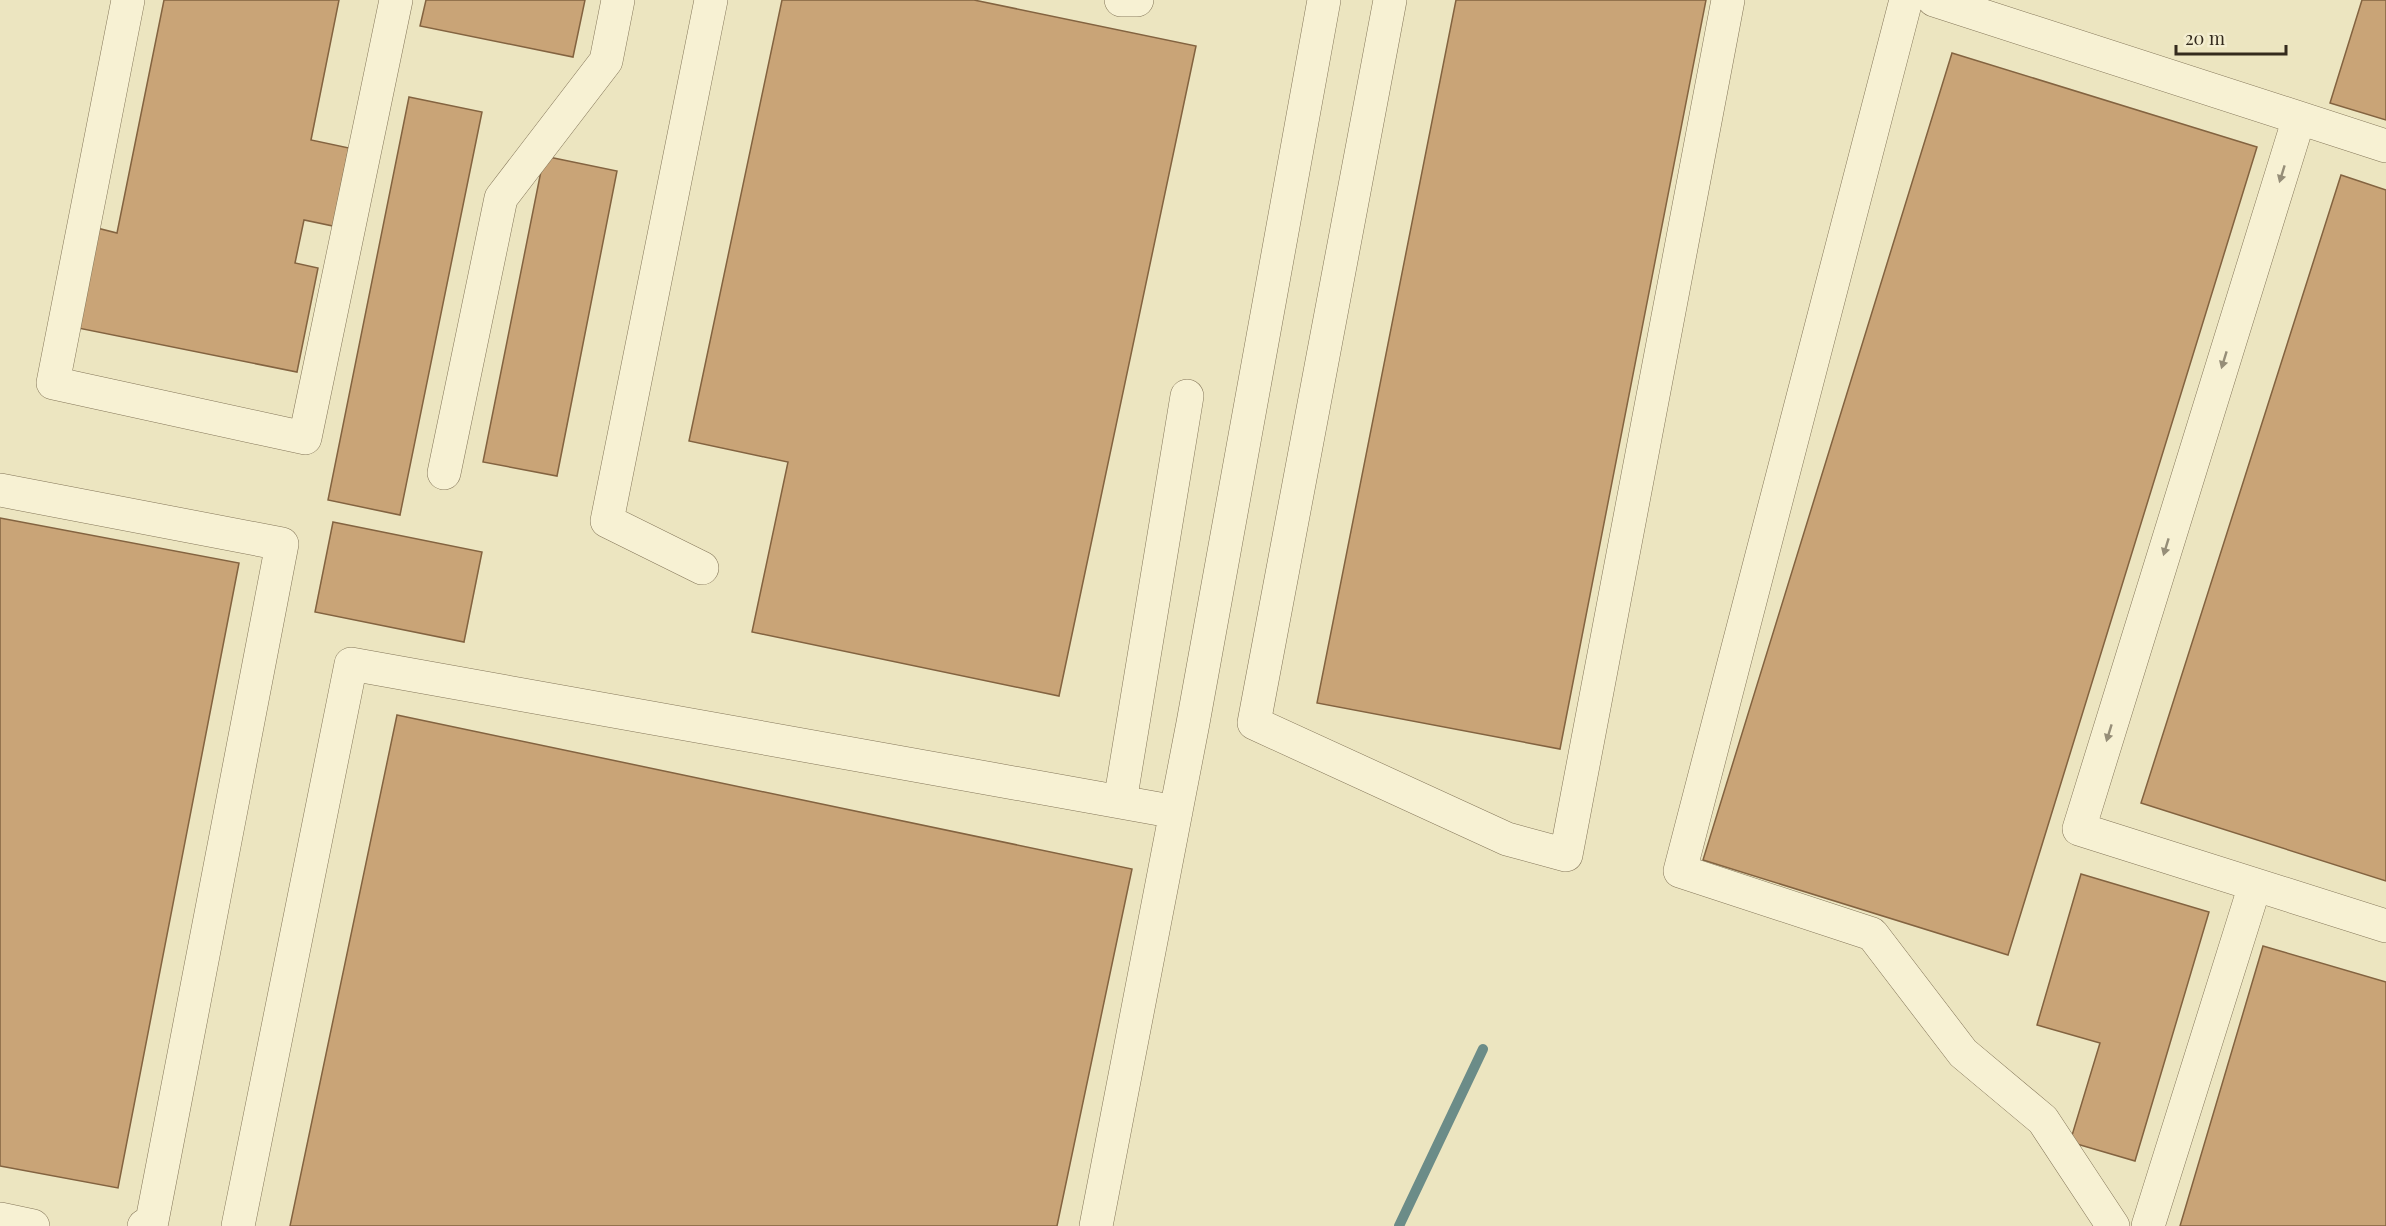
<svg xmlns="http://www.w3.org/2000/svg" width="2386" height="1226" viewBox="0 0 2386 1226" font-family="'Playfair Display',serif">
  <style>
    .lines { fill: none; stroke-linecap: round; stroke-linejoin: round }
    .stream { stroke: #6b8c88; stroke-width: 10 }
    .building { fill: #c9a477; stroke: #836340; stroke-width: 1.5 }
    .minor-casing { stroke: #847659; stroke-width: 34 }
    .minor { stroke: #f7f1d3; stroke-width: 33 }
    .oneway { fill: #968e78 }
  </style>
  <rect width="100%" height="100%" fill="#ece5c0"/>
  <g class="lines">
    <!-- stream -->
    <path class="stream" d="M1399,1226L1483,1049"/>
  </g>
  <!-- building -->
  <path class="building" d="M164,0H339L311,140L349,148L333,226L304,220L295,263L318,268L297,372L73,327L93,227L117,233Z
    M426,0H585L573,57L420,26Z
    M782,0H974L1196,46L1059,696L752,632L788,462L689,441Z
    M1456,0H1706L1560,749L1317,703Z
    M2362,0H2386V120L2330,103Z
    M1952,53L2257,147L2008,955L1703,860Z
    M409,97L482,112L400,515L328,500Z
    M544,156L617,171L557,476L483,462Z
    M2341,175L2386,190V881L2141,803Z
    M0,518L239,563L118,1188L0,1166Z
    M333,522L482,552L464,642L315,612Z
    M397,715L1132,869L1057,1226H290Z
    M2081,874L2209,912L2135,1161L2070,1142L2100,1043L2037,1025Z
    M2263,946L2386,982V1226H2180Z"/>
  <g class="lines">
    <defs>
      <path id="minor" d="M128,0L53,383L305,438L396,0
        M1121,0H1137
        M1390,0L1254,723L1507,839L1566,855L1728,0
        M1906,0L1680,871L1872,934L1963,1053L2043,1120L2113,1226
        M1934,0L2386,146
        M2299,118L2079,829L2386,926
        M444,473L501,198L606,61L618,0
        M0,490L282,544L152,1221L144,1226
        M702,568L607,521L711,0
        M1120,802L1187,396
        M0,1219L33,1226
        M238,1226L351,664L1176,812
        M1096,1226L1193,723L1324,0
        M2148,1226L2255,885"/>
    </defs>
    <!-- minor casing -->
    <use href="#minor" class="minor-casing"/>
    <!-- minor -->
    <use href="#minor" class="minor"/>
  </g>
  <!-- one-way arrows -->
  <defs><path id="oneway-solid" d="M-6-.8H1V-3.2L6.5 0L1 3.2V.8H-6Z" transform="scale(1.5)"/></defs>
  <g class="oneway">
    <use href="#oneway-solid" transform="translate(2282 174) rotate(107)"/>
    <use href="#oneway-solid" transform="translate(2224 360) rotate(107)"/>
    <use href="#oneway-solid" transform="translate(2166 547) rotate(107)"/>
    <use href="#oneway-solid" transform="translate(2109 733) rotate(107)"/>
  </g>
  <!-- scale -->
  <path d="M2176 45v9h110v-9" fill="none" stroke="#342b1d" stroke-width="3"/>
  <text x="2185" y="45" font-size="18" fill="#342b1d" stroke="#f4eed0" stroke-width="4.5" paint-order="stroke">20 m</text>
</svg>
